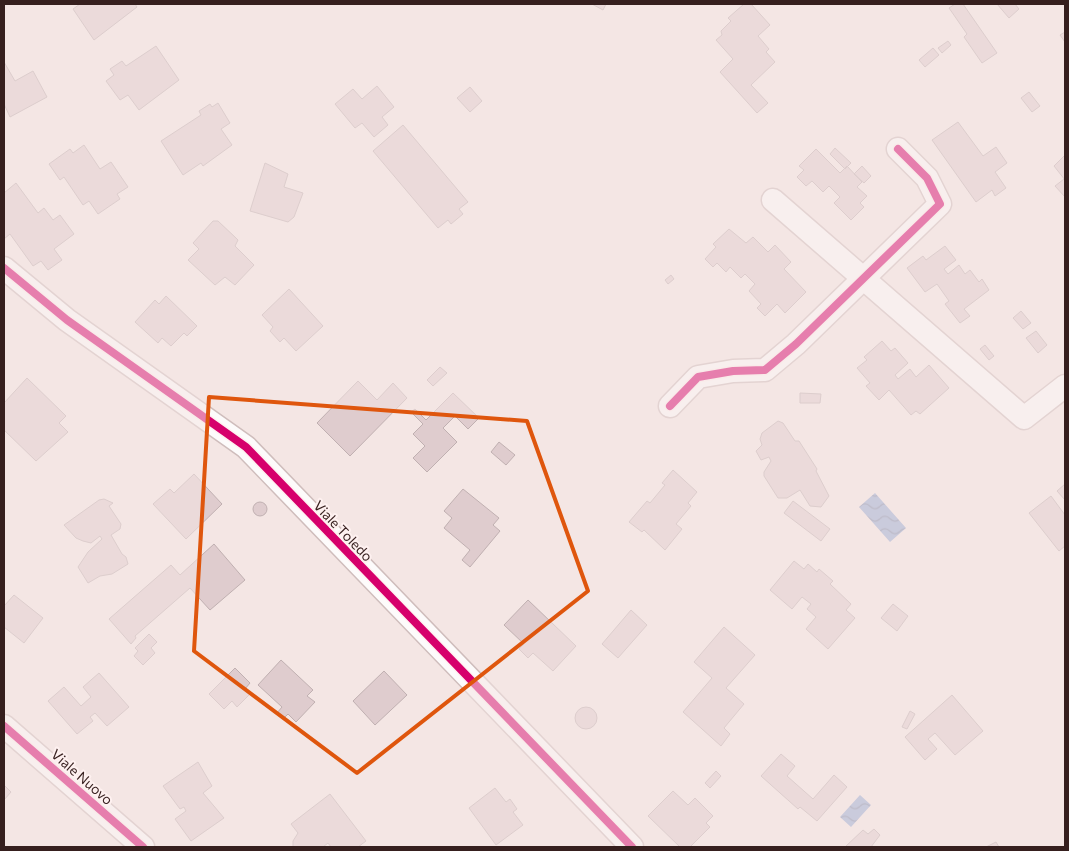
<svg xmlns="http://www.w3.org/2000/svg" width="1069" height="851" viewBox="0 0 1069 851" font-family="Commissioner,sans-serif">
  <style>
    .water { fill: url(#water-waves) }
    .building { fill: #dfccce; stroke: #c0b0b1 }
    .lines { fill: none; stroke-linecap: round; stroke-linejoin: round }
    .minor-casing { stroke: #cfbdbc; stroke-width: 25 }
    .minor { stroke: #fdfbfb; stroke-width: 22 }
    .cycleway-casing { stroke: #fef1f0; stroke-width: 11 }
    .cycleway { stroke: #d6006c; stroke-width: 8 }
    .marked { fill: none; stroke: #df560d; stroke-width: 4; stroke-linejoin: round }
    .labels { text-anchor: middle; stroke-width: 4; stroke-linejoin: round; paint-order: stroke }
    .street-label { font-size: 14px; fill: #361f1e; stroke: #fef1f0 }
  </style>
  <defs>
    <pattern id="water-waves" width="16" height="10" patternUnits="userSpaceOnUse" patternTransform="scale(1.25)"><rect width="16" height="10" fill="#98aad2"/><path d="M0 5q4-4 8 0t8 0" fill="none" stroke="#7d8aaa"/></pattern>
  </defs>
  <rect width="100%" height="100%" fill="#f4e6e4"/>
  <!-- water -->
  <path class="water" d="M875,493L906,528L890,542L859,507Z
    M860,795L871,805L851,827L840,817Z"/>
  <!-- building -->
  <path class="building" d="M80,4H135L137,7L94,40L73,9Z
    M592,4H606L603,10Z
    M744,4H751L770,25L758,36L769,49L766,52L775,62L751,85L768,103L757,113L720,72L733,59L716,40L722,35L721,31L731,21L728,18Z
    M955,4H963L997,53L982,63L964,37L967,34L949,8Z
    M997,4H1015L1019,9L1009,18Z
    M1065,32V42L1060,35Z
    M948,41L951,45L942,53L938,48Z
    M156,46L179,80L139,110L128,95L120,100L106,81L114,75L110,69L122,61L126,66Z
    M933,48L939,55L925,67L919,60Z
    M4,62L15,81L33,71L47,97L10,117L4,104Z
    M377,86L394,107L382,117L388,125L374,137L362,123L355,128L335,104L353,89L362,99Z
    M470,87L482,101L470,112L457,98Z
    M1029,92L1040,106L1032,112L1021,98Z
    M218,103L230,123L221,129L232,145L203,166L201,163L183,175L161,141L201,115L199,111L210,104L212,107Z
    M958,122L983,156L996,147L1007,163L995,172L1006,188L995,196L992,190L976,202L932,140Z
    M403,125L468,202L459,209L463,214L451,224L448,220L438,228L373,151Z
    M84,145L100,169L111,162L128,187L117,194L120,199L98,214L89,201L83,205L64,177L60,180L49,164L70,149L73,153Z
    M835,148L851,163L845,169L830,154Z
    M816,149L840,173L847,166L862,182L857,187L867,196L860,203L864,207L851,220L834,203L840,197L829,186L823,192L812,181L806,186L797,177L804,170L799,166Z
    M1065,155V180L1054,166Z
    M265,163L288,174L284,187L303,193L294,217L288,222L250,211Z
    M862,166L871,176L864,183L854,174Z
    M1064,179L1065,181V197L1055,186Z
    M16,183L38,213L44,208L53,220L60,215L74,234L54,249L62,260L48,270L41,261L33,266L10,234L4,239V193Z
    M213,221H218L236,238L238,240L235,246L254,265L235,285L225,277L215,285L188,260L199,249L193,243Z
    M729,229L746,243L753,237L768,252L775,245L791,262L784,269L806,292L785,313L777,304L765,316L757,308L761,304L749,291L755,284L745,274L741,278L730,267L726,272L717,263L713,267L705,259L716,247L713,244Z
    M945,246L956,260L944,269L948,274L959,265L965,274L970,270L979,282L982,279L989,290L964,309L970,316L960,323L945,304L949,301L937,284L925,292L907,268L923,256L926,260Z
    M671,275L674,279L668,284L665,280Z
    M289,289L323,326L296,351L284,338L280,342L270,331L273,327L262,315Z
    M166,296L197,326L187,336L184,333L171,346L162,338L158,343L135,322L155,300L159,304Z
    M1021,311L1031,323L1023,329L1013,318Z
    M1036,331L1047,345L1038,353L1026,338Z
    M882,341L891,351L895,348L908,363L895,375L898,379L910,369L916,377L929,365L949,388L920,414L916,411L911,415L889,390L879,400L866,386L870,383L857,368L867,360L864,357Z
    M985,345L994,356L989,360L980,349Z
    M440,367L447,373L433,386L427,380Z
    M27,378L66,416L59,423L68,432L36,461L4,430V403Z
    M358,381L377,400L393,383L407,398L350,456L317,423Z
    M453,393L479,418L468,429L455,416L443,428L457,442L427,472L413,458L425,446L413,434L423,424L411,412L415,409L426,420Z
    M800,393L821,394L820,403H800Z
    M778,421L783,423L795,441H799L817,469L816,471L829,496L821,507L810,506L800,490L787,498H778L764,476V472L771,461L769,457L761,460L756,451L762,445L760,439L762,433Z
    M499,442L515,455L506,465L491,452Z
    M673,470L697,492L688,503L691,506L676,524L682,529L665,550L644,530L642,532L629,522L647,501L650,503L665,485L662,483Z
    M194,474L222,504L186,539L153,504L170,489L174,493Z
    M1065,484V500L1057,491Z
    M463,489L499,518L493,525L500,531L470,567L462,560L470,550L444,528L452,518L444,511Z
    M1051,496L1065,515V546L1059,551L1029,513Z
    M104,499L113,503L109,506L121,524L120,529L111,535L122,554L126,557L128,564L112,574L100,576L88,583L78,567L88,552L102,539L100,536L91,543L83,541L76,538L64,525L99,500Z
    M793,501L830,529L821,541L784,513Z
    M253 509a7 7 0 1 1 14 0a7 7 0 1 1-14 0Z
    M214,544L245,580L210,610L190,588L135,636L136,638L131,644L109,619L171,565L180,575Z
    M794,561L804,569L808,564L817,572L819,569L833,581L830,584L851,604L846,610L855,618L828,649L806,629L816,617L807,609L811,604L802,597L792,609L770,590Z
    M14,595L43,618L24,643L4,627V606Z
    M528,600L576,646L553,671L533,653L528,658L519,649L524,644L504,625Z
    M893,604L908,616L897,631L881,618Z
    M631,610L647,625L618,658L602,644Z
    M724,627L755,655L726,688L744,704L724,728L730,734L721,746L683,712L712,678L694,662Z
    M149,634L157,642L151,648L155,653L143,665L134,656L138,651L135,648Z
    M281,660L313,690L307,696L315,702L296,722L288,714L283,719L277,713L282,707L258,685Z
    M235,668L250,683L245,689L250,694L237,707L232,701L224,709L209,694Z
    M384,671L407,695L375,725L353,701Z
    M99,673L129,707L107,726L95,713L90,717L93,721L77,734L48,701L64,687L81,706L91,697L83,687Z
    M952,695L983,731L955,755L935,733L928,739L937,749L925,760L905,737Z
    M575 718a11 11 0 1 1 22 0a11 11 0 1 1-22 0Z
    M910,711L915,714L907,729L902,727Z
    M781,754L795,766L787,776L813,799L834,775L847,787L817,821L800,807L798,809L761,776Z
    M198,762L212,786L203,793L224,818L191,841L175,819L186,811L184,807L180,809L163,786Z
    M716,771L721,776L710,788L705,783Z
    M4,785L11,792L4,800Z
    M495,788L506,802L510,799L517,809L513,812L523,825L496,845L469,808Z
    M673,791L688,805L695,798L713,816L706,823L710,827L690,847H680L648,816Z
    M330,794L366,841L358,847H331L328,843L323,847H293V841L298,833L291,824Z
    M874,829L880,835L871,847H845L863,830L868,834Z
    M996,842L999,847H986Z"/>
  <g class="lines">
    <defs>
      <path id="minor" d="M773,200L1024,418L1065,386
        M4,268L67,320L246,447L632,847
        M670,406L698,377L733,371L765,370L796,344L940,204L927,178L898,149
        M4,726L143,847"/>
    </defs>
    <!-- minor casing -->
    <use href="#minor" class="minor-casing"/>
    <!-- minor -->
    <use href="#minor" class="minor"/>
    <defs>
      <path id="cycleway" d="M4,268L67,320L246,447L632,847
        M670,406L698,377L733,371L765,370L796,344L940,204L927,178L898,149
        M4,726L143,847"/>
    </defs>
    <!-- cycleway casing -->
    <use href="#cycleway" class="cycleway-casing"/>
    <!-- cycleway -->
    <use href="#cycleway" class="cycleway"/>
  </g>
  <!-- marked area -->
  <path d="M0 0H1069V851H0ZM209,397L527,421L588,591L357,773L194,651Z" fill="#f4e6e4" fill-opacity=".55" fill-rule="evenodd"/>
  <path class="marked" d="M209,397L527,421L588,591L357,773L194,651Z"/>
  <g class="labels">
    <!-- street labels -->
    <g class="street-label">
      <text transform="translate(343 531) rotate(46)" y="5">Viale Toledo</text>
      <text transform="translate(82 777) rotate(41)" y="5">Viale Nuovo</text>
    </g>
  </g>
  <!-- border -->
  <rect width="1069" height="851" fill="none" stroke="#361f1e" stroke-width="10"/>
</svg>
